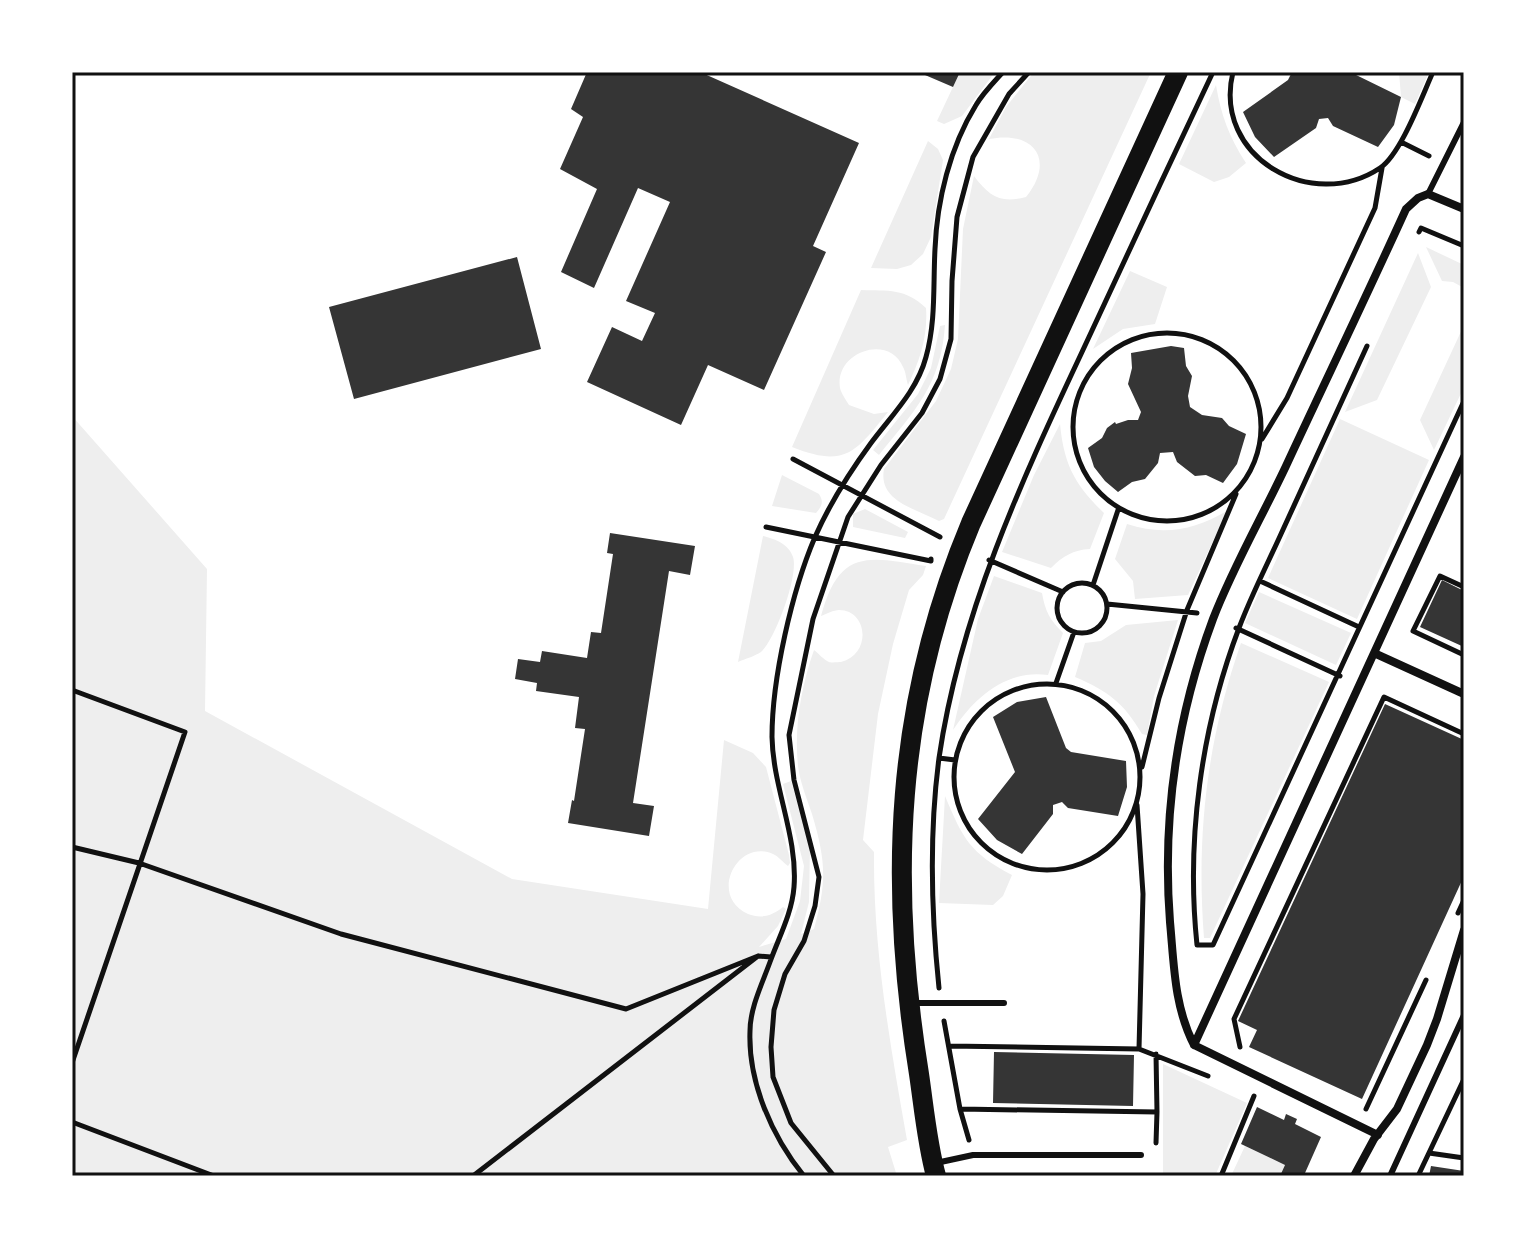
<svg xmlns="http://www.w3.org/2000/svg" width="1536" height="1248" viewBox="0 0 1536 1248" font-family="'Asap Condensed',sans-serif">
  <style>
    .green { fill: #eee }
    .building { fill: #353535 }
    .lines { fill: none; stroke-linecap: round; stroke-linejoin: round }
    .path { stroke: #111; stroke-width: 5 }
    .service { stroke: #111; stroke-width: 6 }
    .minor { stroke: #111; stroke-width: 8 }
    .primary { stroke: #111; stroke-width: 20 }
    .neatline { fill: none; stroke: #111; stroke-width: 3 }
  </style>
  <rect width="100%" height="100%" fill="#fff"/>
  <!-- green -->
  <path class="green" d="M960,72H995L962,116L944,124L937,121Z
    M1034,72H1151L944,519L939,521C914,508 878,501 884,469L936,401L951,369L958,339L963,229L974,176C989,196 1000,204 1026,197C1056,160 1034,130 989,139L1006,107Z
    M1399,72H1429L1415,104L1401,97Z
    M1216,85C1221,115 1229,137 1246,163L1229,177L1214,182L1179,164Z
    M928,141L938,149L943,160L931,237L923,254L911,265L897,269L871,268Z
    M1426,247L1464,265V288L1453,282L1442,281Z
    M1418,253L1431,287L1377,400L1345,412Z
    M1130,271L1167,287L1155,324L1123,329L1093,349Z
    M861,290C889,291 905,288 926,308C928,336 920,360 908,385C906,379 906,372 903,367C889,333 834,352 840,388C841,393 846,400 849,405L874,414L888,412C855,453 845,468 792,447Z
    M945,325C941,385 915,410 879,455L873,450L918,394L931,368L940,326Z
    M1464,325V387L1434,450L1420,420Z
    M72,416L207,569L205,711L512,879L708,909L724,740L753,753L766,767L789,855L790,863L788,866C784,863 778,856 773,854C737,838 708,896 748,914C761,919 772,916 783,907L786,909L778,926L759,947L786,939L800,901L804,866L783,784L791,781L810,847L809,902L801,934L814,929C827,882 826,861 812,814C807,799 800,782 798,766C794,727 801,687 814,650C818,653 824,660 829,662C831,663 839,662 841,662C872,654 868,610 839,610C834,610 826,614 821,616C839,549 867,556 926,566L923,575L909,590L893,644L878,714L863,840L874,852C873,949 890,1044 907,1140L888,1147L897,1176H72Z
    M1340,419L1429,460L1357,619L1268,578Z
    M1060,424C1064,464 1074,484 1104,513L1090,549C1073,550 1063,556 1051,568L1002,552L1034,475Z
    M782,475L819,494C824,502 822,506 816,513L772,506Z
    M865,509L908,532L905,538L853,527V514Z
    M1227,511L1188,595L1135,599L1133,581L1115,559L1127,524C1164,536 1194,530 1227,511Z
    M763,536C775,539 789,544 793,557C799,575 775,640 761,652C755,656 745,659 738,662Z
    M994,576L1042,593C1045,611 1050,620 1063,633L1048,675C1006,669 974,698 953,730L978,619Z
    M1259,592L1351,633L1336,665L1245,623Z
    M1178,620L1154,696L1147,735L1142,734C1124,703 1108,691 1075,677L1085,643L1101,641L1126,625Z
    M1241,643L1329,682L1210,938H1204C1196,835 1207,740 1241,643Z
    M945,796C963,839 970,853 1012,875L1003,896L993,905L939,903Z
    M1163,1064L1247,1103L1215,1176H1163Z
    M1245,1146L1285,1165L1280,1176H1231Z"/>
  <!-- building -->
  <path class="building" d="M587,72H700L859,143L813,246L826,252L764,390L708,365L681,425L587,382L612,327L642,341L655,313L626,301L670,202L638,188L594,288L561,272L597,189L560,169L583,117L571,109Z
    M918,72H960L953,87Z
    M1292,72H1350L1401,97L1394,125L1378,147L1333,126L1328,118L1319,119L1316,128L1274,157L1255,137L1243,112L1288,80Z
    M517,257L541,349L354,399L329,307Z
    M1171,346L1184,348L1186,366L1192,376L1188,396L1190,407L1202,415L1222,418L1229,426L1246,434L1237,464L1223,483L1206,475L1195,476L1177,462L1173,452L1160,453L1158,463L1145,479L1132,482L1118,492L1105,481L1094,467L1088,448L1102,438L1107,428L1115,422L1116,424L1128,420H1138L1141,412L1128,384L1132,368L1131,353Z
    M610,533L695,546L690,575L669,571L633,803L654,806L649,836L568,823L572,800L574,801L585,729L575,728L579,697L536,691L537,683L515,679L518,659L540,662L542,651L587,658L591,632L601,633L613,554L607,553Z
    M1442,580L1464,591V647L1420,627Z
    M1046,697L1066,748L1071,752L1126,761L1127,787L1118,816L1068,808L1062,802L1053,805V814L1022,854L997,840L978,819L1015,772L993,717L1017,702Z
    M1385,704L1464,740V876L1362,1099L1249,1047L1257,1030L1238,1021Z
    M994,1052L1134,1055L1133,1106L993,1103Z
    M1257,1107L1284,1120L1286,1114L1297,1119L1295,1124L1321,1137L1305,1173L1312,1176H1280L1285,1165L1241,1144Z
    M1431,1166L1464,1171V1176H1429Z"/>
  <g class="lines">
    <!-- path -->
    <path class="path" d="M1233,72C1212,158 1313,213 1380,168C1401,154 1422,96 1433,72
      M1401,142L1429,156
      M1419,232L1421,228L1464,246
      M1073 427a94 94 0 1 1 188 0a94 94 0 1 1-188 0Z
      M1367,346C1338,409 1310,472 1281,534C1267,565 1251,596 1239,628C1201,728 1186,840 1197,945H1213L1464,401
      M1262,439L1287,398L1375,208L1382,168
      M793,459L940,537
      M766,527L931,561V559
      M989,560L1063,592
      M1260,581L1359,627
      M1057 608a25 25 0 1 1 50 0a25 25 0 1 1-50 0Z
      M1093,585L1118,510
      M1464,587L1440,576L1413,631L1464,655
      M1107,604L1197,613
      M1236,628L1340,676
      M1056,683L1074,632
      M954 777a93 93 0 1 1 186 0a93 93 0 1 1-186 0Z
      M72,690L185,732L72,1063
      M939,758L955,760
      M1142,767L1159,698L1187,610L1236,494
      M1137,805L1143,894L1139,1049L1208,1076
      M72,847L139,863L341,934L626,1009L758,956
      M1458,913L1464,900
      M939,988C931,911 929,834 939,758C960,614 1021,482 1082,352C1125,259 1169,165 1213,72
      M944,1021L960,1109L969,1140
      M949,1046L1139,1049
      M1240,1047L1234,1019L1384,697L1464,734
      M960,1109L1157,1112L1156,1054
      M1366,1109L1426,980
      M72,1122L214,1176
      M1156,1143L1157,1112
      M1429,1153L1464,1158
      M473,1176L758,956L771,957
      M804,1176C772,1137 748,1082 750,1031C750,1008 762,984 770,962C779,937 792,913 794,887C798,837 773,788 772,737C772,678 792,591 815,537C830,503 849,473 871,443C891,416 917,391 926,357C936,321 933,286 935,249C937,200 950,147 976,105C983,93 994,82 1003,72
      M834,1176L791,1123L773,1077L771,1047L774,1010L785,974L804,941L815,906L819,877L794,780L789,735L813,619L848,517L881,465L922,413L940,379L951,339L952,281L957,217L973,157L1009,94L1029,72
      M1221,1176L1254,1096
      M1418,1176L1464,1079"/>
    <!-- service -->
    <path class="service" d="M1428,194L1464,122
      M912,1003H1004
      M936,1163L973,1155H1141
      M1390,1176L1464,1015"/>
    <!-- minor -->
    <path class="minor" d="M1374,653L1464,694
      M1194,1045L1464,457
      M1378,1135L1194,1045C1174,1006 1174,964 1170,922C1162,819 1177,716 1213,619C1233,567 1262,517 1286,466C1326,380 1367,295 1406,209L1418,198L1428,194L1464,209
      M1354,1176L1374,1139L1397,1109L1427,1045L1437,1019L1464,930"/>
    <!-- primary -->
    <path class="primary" d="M936,1176C927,1143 924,1108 919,1074C888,882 895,704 971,523L1178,72"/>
  </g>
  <!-- border -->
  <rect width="1536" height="1248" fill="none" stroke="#ffffff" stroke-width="148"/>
  <rect x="74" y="74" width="1388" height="1100" class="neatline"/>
</svg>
